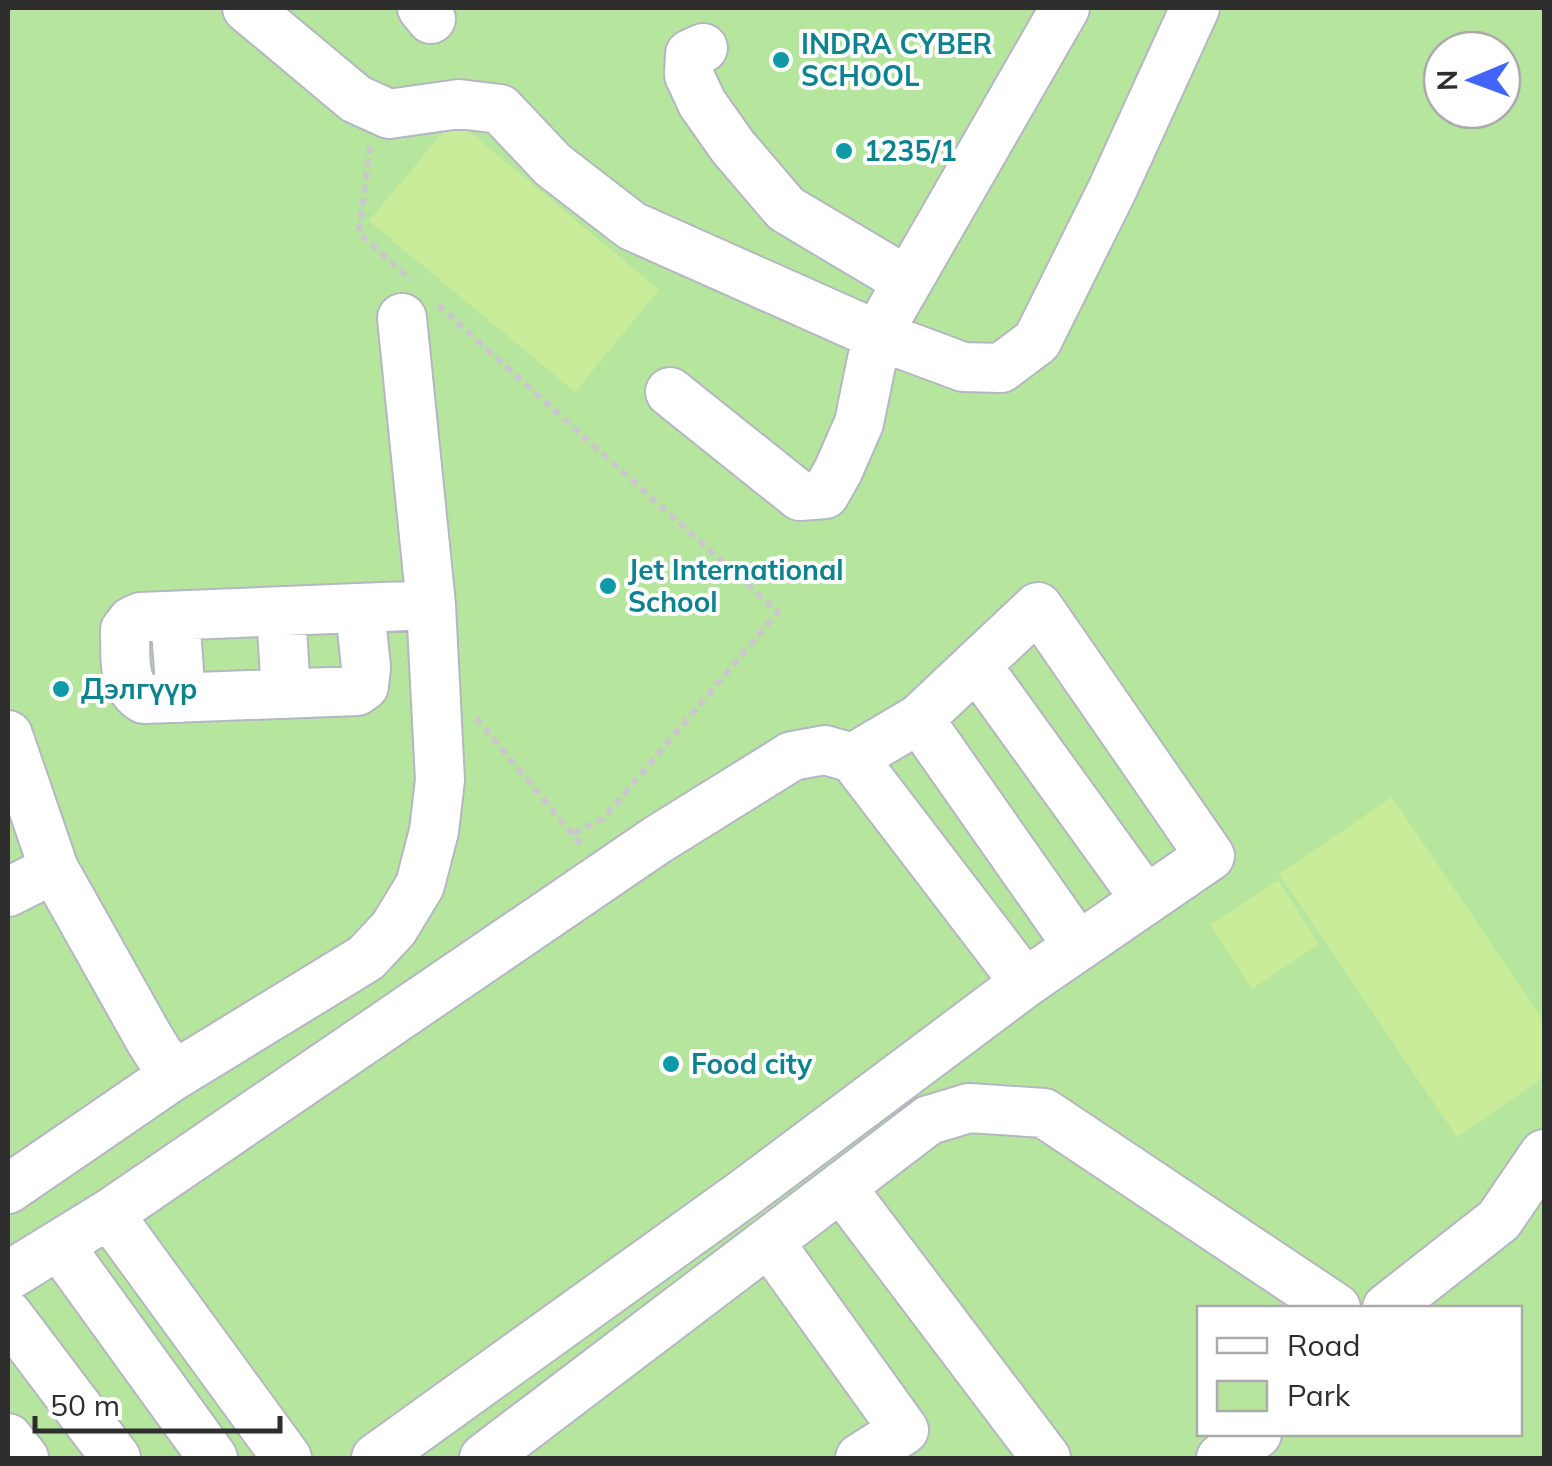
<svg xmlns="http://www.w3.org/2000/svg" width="1552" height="1466" viewBox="0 0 1552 1466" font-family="Mulish,sans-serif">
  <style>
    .green { fill: #b6e59e; fill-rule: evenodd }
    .pitch { fill: #c9ec9a }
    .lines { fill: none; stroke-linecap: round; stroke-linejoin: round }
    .minor-casing { stroke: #b4b7c1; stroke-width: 52 }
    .path { stroke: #c9c9c9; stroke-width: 6; stroke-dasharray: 8 5; stroke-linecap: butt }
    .minor { stroke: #fff; stroke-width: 48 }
    .culture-dot { fill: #0f9aa8; stroke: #fff; stroke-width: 4 }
    .labels { text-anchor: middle; stroke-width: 8; stroke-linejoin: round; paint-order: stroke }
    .culture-label { font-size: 28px; font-weight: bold; fill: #0d838f; stroke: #fff; text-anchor: start }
  </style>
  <rect width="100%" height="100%" fill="#efe9e1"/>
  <!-- green -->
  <path class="green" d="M8,8H1544V1458H8ZM1442,50H1502V110H1442ZM1200,1308H1520V1434H1200Z"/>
  <!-- pitch -->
  <path class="pitch" d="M454,119L659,290L575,392L369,221Z
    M1392,797L1544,1022V1077L1457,1137L1279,874Z
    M1278,880L1319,944L1252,989L1210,925Z"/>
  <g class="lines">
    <defs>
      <path id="minor" d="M247,8L356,99L389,114L459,104L500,109L553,165L632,226L877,335L963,367L1001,368L1037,341L1113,188L1195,8
        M422,8L431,19
        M703,48L690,54L689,75L702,103L733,147L786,209L907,281
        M670,392L800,496L825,494L838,471L859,423L877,335L1065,8
        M360,610L366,667L364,686L357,691L144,699C121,686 126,654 125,630L132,621L141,617L431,605
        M281,612L286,694
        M175,616L181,698
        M977,666L1146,900
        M919,719L1078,946
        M8,735L54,869L150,1040L173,1076
        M853,758L919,719L1038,607L1210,856L1025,983
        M8,892L54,869
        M841,1187L1046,1458
        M8,1189L173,1076L366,958L394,928L420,885L434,831L440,780L431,605L402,318
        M109,1214L287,1458
        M769,1242L904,1430L860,1458
        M59,1245L213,1458
        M8,1276L109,1214L657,840L792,756L825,750L853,758L1025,983L746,1192L376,1458
        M1387,1308L1499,1220L1544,1154
        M8,1315L116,1458
        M8,1438L24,1458
        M484,1458L929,1120L969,1108L1044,1113L1336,1308
        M1221,1458L1257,1434"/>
    </defs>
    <!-- minor casing -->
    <use href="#minor" class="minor-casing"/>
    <!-- path -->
    <path class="path" d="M370,146L359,233L411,280
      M438,305L778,612L603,819L572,834
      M476,718L583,847"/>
    <!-- minor -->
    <use href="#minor" class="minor"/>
  </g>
  <!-- markers -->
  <g class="culture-dot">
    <circle cx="781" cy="60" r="10"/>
    <circle cx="844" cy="151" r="10"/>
    <circle cx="608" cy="586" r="10"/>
    <circle cx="61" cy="689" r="10"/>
    <circle cx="671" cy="1064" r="10"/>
  </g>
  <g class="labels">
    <!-- culture labels -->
    <g class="culture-label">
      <text x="801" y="54">INDRA CYBER<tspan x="801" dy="32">SCHOOL</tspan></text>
      <text x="864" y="161">1235/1</text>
      <text x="628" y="580">Jet International<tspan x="628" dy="32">School</tspan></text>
      <text x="81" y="699">Дэлгүүр</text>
      <text x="691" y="1074">Food city</text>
    </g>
  </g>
  <!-- border -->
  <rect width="1552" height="1466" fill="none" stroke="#2e2e2e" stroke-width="20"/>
  <!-- legend -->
  <rect x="1197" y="1306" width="325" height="130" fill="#ffffff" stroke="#ababab" stroke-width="2.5"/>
  <rect x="1217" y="1338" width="50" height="15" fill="#ffffff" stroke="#ababab" stroke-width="2.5"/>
  <text x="1287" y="1356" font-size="30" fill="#2e2e2e">Road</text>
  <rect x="1217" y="1381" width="50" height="30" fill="#b6e59e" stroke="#ababab" stroke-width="2.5"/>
  <text x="1287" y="1406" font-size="30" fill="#2e2e2e">Park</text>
  <!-- north arrow -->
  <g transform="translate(1472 80) rotate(269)"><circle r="48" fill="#ffffff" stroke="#ababab" stroke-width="2.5"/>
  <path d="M0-8L18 38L0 25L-18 38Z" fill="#4264fb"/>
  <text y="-15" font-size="28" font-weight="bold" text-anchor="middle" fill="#2e2e2e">N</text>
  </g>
  <!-- scale -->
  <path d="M35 1416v15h245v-15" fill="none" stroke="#2e2e2e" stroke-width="5"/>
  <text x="50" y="1416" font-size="30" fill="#2e2e2e" stroke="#ffffff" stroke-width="8" paint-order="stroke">50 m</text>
</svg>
